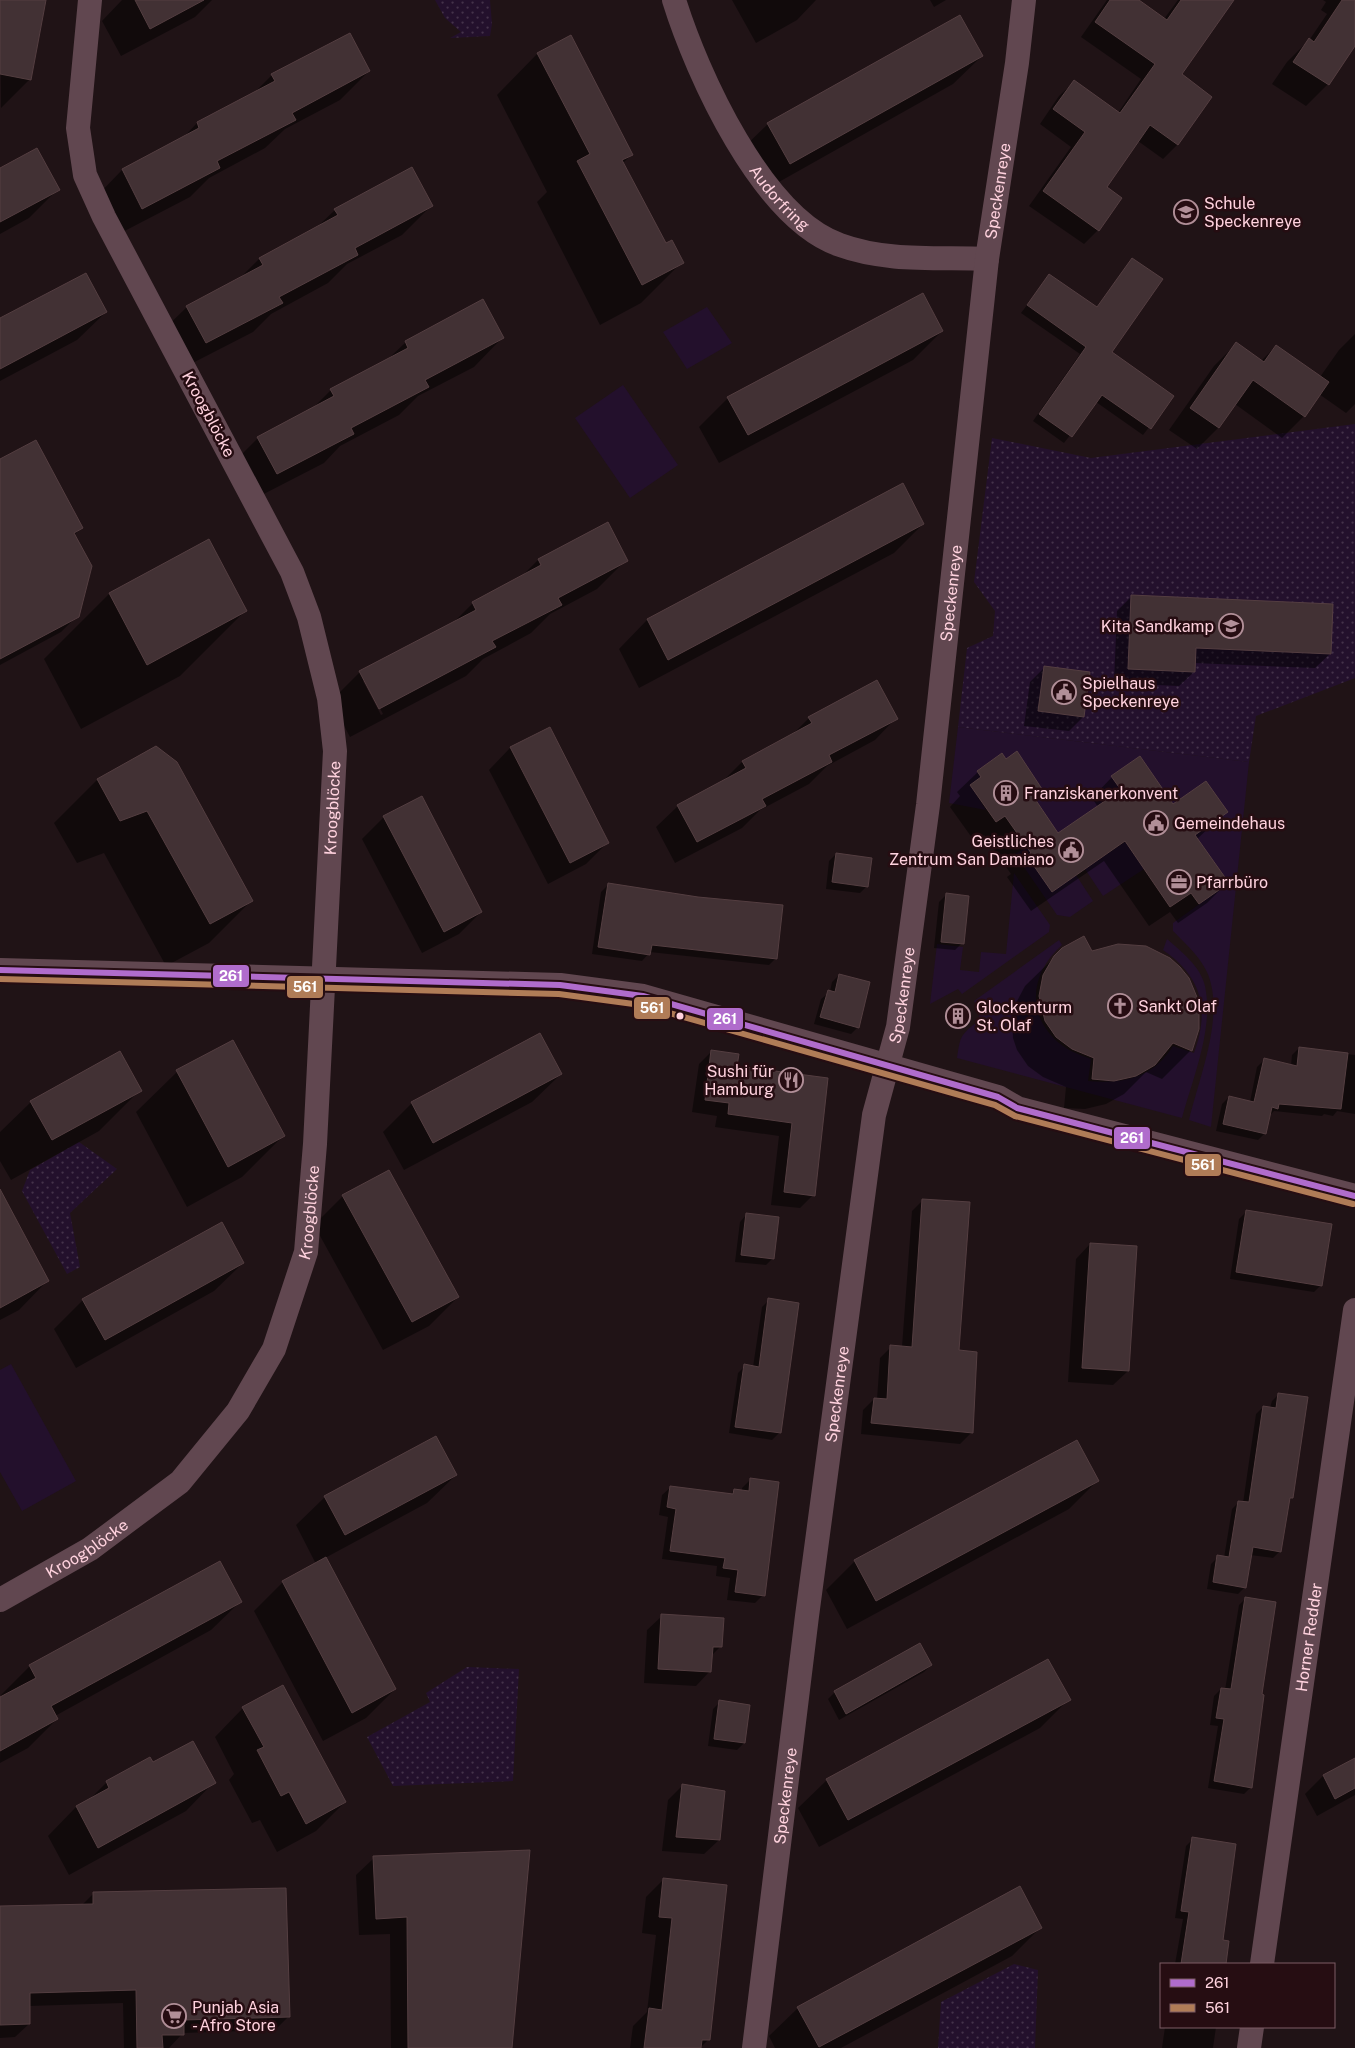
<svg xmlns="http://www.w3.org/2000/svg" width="1355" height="2048" viewBox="0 0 1355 2048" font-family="'Public Sans',sans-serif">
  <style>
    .green { fill: #23102c }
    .park { fill: url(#park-dots) }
    .shadow { fill: #0007; fill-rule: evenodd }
    .building { fill: #423134; stroke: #543e41 }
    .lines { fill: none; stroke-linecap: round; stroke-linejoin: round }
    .minor { stroke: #614750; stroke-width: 24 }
    .bus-1-casing { stroke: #260d12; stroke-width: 10 }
    .bus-2-casing { stroke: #260d12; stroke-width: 10 }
    .bus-1 { stroke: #b06ccc; stroke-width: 6 }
    .bus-2 { stroke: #b07c57; stroke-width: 6 }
    .bus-dot { fill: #ffd2de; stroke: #260d12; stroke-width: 2 }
    .labels { text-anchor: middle; stroke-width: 5; stroke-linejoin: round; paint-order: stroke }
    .street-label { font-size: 16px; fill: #ffd2de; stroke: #260d12 }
    .poi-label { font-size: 16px; fill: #ffd2de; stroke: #260d12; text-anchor: start }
    .line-badge { stroke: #260d12; stroke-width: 2 }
    .badge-label { font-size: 14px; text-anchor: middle; font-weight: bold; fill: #fff }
  </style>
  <defs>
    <pattern id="park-dots" width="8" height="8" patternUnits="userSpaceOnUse" patternTransform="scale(1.25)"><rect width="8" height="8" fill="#23102c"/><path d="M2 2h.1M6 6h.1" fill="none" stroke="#44324a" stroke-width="1.8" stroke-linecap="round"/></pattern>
  </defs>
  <rect width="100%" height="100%" fill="#201316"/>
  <!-- green -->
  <path class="green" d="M707,307L732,343L687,369L663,332Z
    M623,385L678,465L630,498L575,418Z
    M958,727L1249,762L1211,1127L1189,1120C1199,1079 1221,1025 1211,984C1207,963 1188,946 1173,931V923L1229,883L1195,835L1228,812L1206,781L1173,804L1140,757L1112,776L1121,790L1058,833L1033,796L1042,789L1017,752L1006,759L1002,753L977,771L981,777L970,785L986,810L949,803Z
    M1125,842L1144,869L1103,896L1085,869Z
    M1027,847L1031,853L1027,856L1076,875L1093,901L1070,917L1057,915L1015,854Z
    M1014,873L1050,925L1049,932L962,994L958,989L930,1004L937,944L963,947L960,970L979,972L981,952L1006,954Z
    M1167,939C1181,951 1201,967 1205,986C1214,1029 1193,1077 1182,1118L957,1058C958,1052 959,1040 963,1035C973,1022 987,1022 974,1001L1059,940L1062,945C1029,974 1025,1018 1063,1046C1071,1052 1081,1055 1091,1059L1088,1081C1124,1084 1153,1078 1173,1046L1194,1053C1210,1009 1202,977 1163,950Z
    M11,1364L76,1481L22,1511L0,1472V1370Z"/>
  <!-- park -->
  <path class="park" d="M435,0H490L492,24L490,36L450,38L461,32L445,18Z
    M1355,424V678L1256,716L1249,762L958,727L967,648L993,636L995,611L974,582L992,438L1091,458Z
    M79,1142L117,1169L70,1213L80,1267L67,1274L22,1191L30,1170Z
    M467,1667L519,1669L513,1781L393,1786L367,1737L430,1702L426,1693Z
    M1014,1964L1038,1970L1035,2048H938L941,2002Z"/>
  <!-- shadow -->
  <path class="shadow" d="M0,0H45L30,79L1,108Z
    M122,0H212L195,17L121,56L102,21Z
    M732,0H816L797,20L756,43Z
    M930,0H946L934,7Z
    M1107,0H1137L1164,19L1178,0H1232L1180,75L1177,145L1163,159L1138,141L1105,188L1098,230L1084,244L1029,206L1071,147L1040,124L1059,96L1074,82L1118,113L1141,79L1081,37Z
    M1323,0H1355V44L1328,84L1306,106L1272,84L1287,62L1310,39L1327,14L1321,10L1326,2Z
    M537,54L632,154L623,163L665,244L682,262L641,303L600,325L537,202L547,192L497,95Z
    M982,56L953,84L761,192L739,152L768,124Z
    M369,71L340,100L285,129L265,148L209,178L190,197L113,237L94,199L122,170L182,139L197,123L253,94L272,75Z
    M0,170L58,189L29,218L0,234Z
    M431,206L402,235L347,264L328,283L271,314L253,332L177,371L158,335L187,307L238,280L259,259L316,228L335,210Z
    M1132,259L1110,352L1173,396L1143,435L1096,402L1064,443L1033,421L1080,354L1021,313L1049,276L1096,308Z
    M106,312L77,340L0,381V320Z
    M942,331L913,360L719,463L699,427L728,398Z
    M1355,334V404L1346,413L1319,394L1304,416L1282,438L1235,404L1219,427L1197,449L1169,430L1214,366L1236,344L1261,361L1276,346L1320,377L1339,350Z
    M502,338L474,367L418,396L399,415L340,446L324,463L248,502L229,467L258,438L311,410L331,390L387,360L406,342Z
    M0,461L81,528L74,535L76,617L61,632L0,665Z
    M902,485L923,524L894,553L639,688L619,649L647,620Z
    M208,541L245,611L180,676L81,729L44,659L109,594Z
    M538,560H626L597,589L550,614L531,633L483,659L466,676L350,737L331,701L360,672L453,623L473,603L520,578ZM363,681H366L383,714L381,715Z
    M1132,596L1330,654L1315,668L1194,663V672L1179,686L1114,683L1117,611Z
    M1045,667L1083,717L1069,731L1024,726L1030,682Z
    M809,718H896L875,740L827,766L809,784L760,810L742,828L675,863L656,827L678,806L722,782L742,762L791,736Z
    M549,728L608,842L586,864L548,884L489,770L510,748Z
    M156,748L252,900L209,943L166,966L104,853L77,863L54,823L97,780Z
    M1006,761L1041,789L1033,797L1057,835L1098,807L1092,798L1112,777L1173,805L1226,812L1197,839L1227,883L1207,903L1178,923L1170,912L1149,926L1104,861L1031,911L1007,877L1011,874L984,835L975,842L950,807L960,796L957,792L978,772Z
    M384,817L481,912L459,934L422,953L362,839Z
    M836,854L867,886L860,893L826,889L829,861Z
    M608,885L776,958L769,965L650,952L642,961L592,954L601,892Z
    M946,895L962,943L955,950L934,948L939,902Z
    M1063,949L1091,953L1191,1050L1162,1079L1146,1072L1124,1094L1106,1104L1085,1109L1064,1108L1066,1087L1043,1077L1028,1066L1017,1050L1013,1038L1012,1014L1015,1005L1025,986Z
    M839,975L858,1027L851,1034L814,1024L821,999L830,992L832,982Z
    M1299,1048L1355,1055V1114L1337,1111L1333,1116L1324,1114L1322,1116L1274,1111L1270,1115L1265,1133L1258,1140L1216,1131L1222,1104L1229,1097L1250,1102L1257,1067L1264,1060L1291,1066L1292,1055Z
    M712,1051L735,1067L827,1079L813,1195L800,1208L771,1205L779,1136L715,1127L717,1116L692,1112L699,1064Z
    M177,1072L283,1136L242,1177L187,1207L136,1112Z
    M561,1074L532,1102L404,1170L383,1132L412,1103Z
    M140,1090L99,1131L11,1180L0,1161V1132L31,1102Z
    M0,1193L47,1281L19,1310L0,1320Z
    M343,1196L458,1297L429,1326L383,1350L314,1225Z
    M923,1200L957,1352L971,1433L960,1444L861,1434L863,1410L874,1399H877L880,1358L891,1347H902L912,1211Z
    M1246,1212L1321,1285L1314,1292L1230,1279L1239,1219Z
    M747,1214L773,1258L766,1265L735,1262L740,1222Z
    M1090,1244L1128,1371L1113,1385L1068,1382L1076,1259Z
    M243,1263L214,1291L76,1368L54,1329L83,1300Z
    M769,1300L779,1433L772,1440L729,1433L738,1373L745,1366L753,1367L762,1307Z
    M1279,1394L1292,1498L1288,1502L1280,1551L1273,1558L1250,1555L1245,1587L1238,1594L1207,1589L1211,1564L1218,1557L1224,1558L1232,1509L1239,1502L1243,1503L1256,1414L1263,1407L1270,1408L1272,1401Z
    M456,1475L427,1503L325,1558L395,1689L366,1718L323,1741L254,1611L283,1582L316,1564L296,1525L325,1497Z
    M751,1479L763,1595L755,1603L727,1600L730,1578L716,1576L717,1566L662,1559L668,1517L659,1515L662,1495L671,1487L730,1495L734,1490L742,1491V1488Z
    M1097,1481L1069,1509L847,1629L826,1590L855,1561Z
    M1246,1598L1260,1695L1251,1787L1244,1794L1208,1788L1218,1726L1210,1725L1214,1696L1221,1689L1225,1690L1239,1605Z
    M240,1602L211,1630L55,1716L57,1719L28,1748L0,1763L1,1695L30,1666Z
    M662,1616L720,1647L711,1656L710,1671L696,1686L644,1683L647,1630Z
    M931,1665L924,1672L839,1720L828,1699L835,1692Z
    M1069,1699L1040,1728L819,1847L798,1808L827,1780Z
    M720,1702L744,1743L737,1750L708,1746L713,1709Z
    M243,1708L345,1802L316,1831L277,1852L260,1820L252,1823L229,1780L234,1774L215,1737Z
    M1355,1759V1795L1317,1816L1305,1794L1323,1776Z
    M153,1764L214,1782L186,1811L69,1875L48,1836L76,1807L89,1800L107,1782Z
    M682,1786L719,1840L704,1854L662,1851L668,1800Z
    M1193,1839L1221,1941L1228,1942L1225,1964H1175L1183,1919L1175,1918L1186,1846Z
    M374,1858L511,2048H391L390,1934L359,1935L356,1875Z
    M663,1880L708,2040L700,2048H630L633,2026L647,2012L656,1935L642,1933L646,1897Z
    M93,1894L289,2016L275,2030L183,2033L169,2048H124L123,2003L29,2006V2024L15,2037L0,2038V1908L81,1906Z
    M1041,1927L1012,1956L841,2048H775L769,2036L798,2008Z
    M1165,2027H1216L1213,2048H1162Z"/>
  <!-- building -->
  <path class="building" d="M0,0H46L31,80L0,74Z
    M135,0H204L150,29Z
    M1110,0H1139L1167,20L1181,0H1234L1182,74L1212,97L1178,145L1150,125L1107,187L1122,198L1099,231L1043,191L1085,132L1053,109L1074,80L1120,113L1155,64L1095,22Z
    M1342,0H1355V46L1329,85L1293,62L1309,38L1314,42Z
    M960,15L983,56L790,164L767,123Z
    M350,33L370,71L292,113L296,120L217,161L220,168L142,209L122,169L199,128L197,122L275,81L271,74Z
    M571,35L633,155L622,160L666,243L672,240L684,263L642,285L577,161L590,154L537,53Z
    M37,148L60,190L0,222V168Z
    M412,167L433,206L355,248L358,255L279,297L283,303L206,343L186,306L263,265L259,258L338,215L334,209Z
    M1132,258L1163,279L1112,352L1174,396L1151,429L1102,395L1072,437L1039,414L1086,347L1027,305L1049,274L1097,307Z
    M86,273L107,312L0,369V318Z
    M923,293L943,331L748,435L727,397Z
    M483,299L504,338L425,380L429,387L351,428L354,434L277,474L257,437L334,396L330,389L408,348L405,341Z
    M1236,342L1264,362L1276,345L1329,382L1305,417L1253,380L1219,428L1190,408Z
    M36,440L83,528L74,533L92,566L79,617L0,659V459Z
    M903,483L924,524L668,660L647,619Z
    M608,522L628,561L558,598L562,605L492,641L496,647L379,709L359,671L476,610L472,602L541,565L538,559Z
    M209,539L247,611L147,665L109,593Z
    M1131,595L1333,604L1331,654L1196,648L1195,672L1128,669Z
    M1044,666L1090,672L1084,717L1038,711Z
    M877,680L898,719L829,755L832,762L762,799L766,806L697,842L677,805L746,768L742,761L812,723L808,717Z
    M550,727L609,843L570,863L510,747Z
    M156,746L177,762L253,901L210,924L147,811L120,821L97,779Z
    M1017,751L1042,789L1033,796L1058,833L1121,790L1111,776L1140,756L1173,804L1206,781L1228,812L1195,835L1229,883L1199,904L1191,893L1170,907L1125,841L1052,892L1027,856L1031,853L1005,816L996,822L970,785L981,777L977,771L1002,753L1006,759Z
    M422,796L482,912L444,932L383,816Z
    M836,853L872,858L868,887L832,882Z
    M608,883L698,897L783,905L777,959L652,945L650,955L598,947Z
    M946,893L969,896L964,944L941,942Z
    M1084,936L1092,951L1118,944L1146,946L1170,958L1180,967L1189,978L1199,1002V1029L1192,1051L1173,1043L1155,1065L1136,1076L1114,1081L1092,1079L1094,1058L1072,1049L1056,1037L1045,1021L1039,996L1043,975L1054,956L1062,948Z
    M839,974L870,982L859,1028L820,1017L828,990L835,992Z
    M540,1033L562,1074L433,1143L411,1102Z
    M233,1040L285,1136L228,1167L176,1070Z
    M1299,1047L1348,1053L1341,1109L1279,1104L1278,1109L1272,1107L1266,1134L1223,1124L1229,1096L1254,1102L1264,1058L1297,1066Z
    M711,1050L739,1054L737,1066L828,1078L815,1196L784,1192L792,1123L728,1114L729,1103L705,1100Z
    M120,1051L142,1091L52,1140L30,1101Z
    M389,1170L459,1297L412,1322L342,1195Z
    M0,1189L49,1281L0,1308Z
    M922,1199L970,1202L959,1350L977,1352L973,1433L871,1423L874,1398L887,1399L890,1345L912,1347Z
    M1246,1210L1332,1224L1322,1286L1236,1272Z
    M746,1213L779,1217L774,1259L741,1255Z
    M222,1222L244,1263L105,1340L82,1299Z
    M1090,1243L1137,1246L1129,1371L1082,1368Z
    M768,1298L799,1303L781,1433L735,1427L744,1364L759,1367Z
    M1278,1393L1308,1397L1293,1498H1290L1281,1552L1253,1547L1246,1588L1213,1582L1217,1555L1229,1557L1238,1501L1249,1502L1263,1406L1276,1408Z
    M436,1436L457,1475L345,1535L324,1496Z
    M1077,1440L1099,1481L876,1601L854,1560Z
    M750,1478L779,1482L765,1596L735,1592L738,1570L723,1568L725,1558L670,1551L676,1509L667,1507L670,1486L733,1494L734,1489L749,1491Z
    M326,1557L396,1689L352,1713L282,1581Z
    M220,1561L242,1602L51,1706L58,1719L0,1751V1697L36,1678L29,1665Z
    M1245,1597L1276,1602L1262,1694L1264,1695L1252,1788L1214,1781L1224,1719L1216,1718L1221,1688L1231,1689Z
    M661,1614L724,1618L722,1647H713L711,1672L658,1669Z
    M920,1643L932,1665L846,1714L834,1691Z
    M1048,1659L1071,1700L848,1820L826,1779Z
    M283,1685L346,1802L306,1824L289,1792L281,1796L257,1750L264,1747L242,1707Z
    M719,1700L750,1705L745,1743L714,1739Z
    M193,1741L216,1783L98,1848L76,1806L109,1788L106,1781L150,1757L153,1762Z
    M1355,1758V1788L1335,1799L1323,1775Z
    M682,1784L725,1791L720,1840L676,1837Z
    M1192,1837L1236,1844L1223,1940L1229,1941L1226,1964H1181L1189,1912L1181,1911Z
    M530,1850L512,2048H408L407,1917L376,1919L373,1856Z
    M663,1878L727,1885L710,2040H702L701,2048H644L649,2008L662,2010L672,1918L659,1917Z
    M1020,1886L1042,1928L819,2047L797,2007Z
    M286,1888L290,2017L184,2020V2035H162L163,2048H137L136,1990L30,1993V2024L0,2025V1906L93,1904V1892Z"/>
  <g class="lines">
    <!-- minor -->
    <g class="minor">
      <path id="s1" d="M674,0C697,74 762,218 840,245C886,262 938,257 987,259"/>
      <path d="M0,970L560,985L643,996L998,1097L1017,1108L1355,1196"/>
      <path id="s2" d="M0,1600L90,1549L180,1482L238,1411L274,1349L306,1252L315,1144L335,751L329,698L309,617L292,572L104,217L85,175L78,128L90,0"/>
      <path id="s3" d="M1262,1964L1355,1310"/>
      <path id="s4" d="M754,2048L807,1616L874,1115L898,1027L928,805L987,259L1017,63L1024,0"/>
      <path d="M1249,2048L1252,2027"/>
    </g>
    <defs>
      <path id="bus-1" d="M0,970L560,985L643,996L998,1097L1017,1108L1355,1196"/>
      <path id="bus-2" d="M0,979L559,994L641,1005L995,1105L1015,1116L1353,1204"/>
    </defs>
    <!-- bus-1 casing -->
    <use href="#bus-1" class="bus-1-casing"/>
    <!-- bus-2 casing -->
    <use href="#bus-2" class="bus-2-casing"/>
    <!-- bus-1 -->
    <use href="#bus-1" class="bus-1"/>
    <!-- bus-2 -->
    <use href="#bus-2" class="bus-2"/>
  </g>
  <!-- icons -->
  <defs>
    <symbol id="school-ring" viewBox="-11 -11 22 22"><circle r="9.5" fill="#260d12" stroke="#b18f98" stroke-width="1.5"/><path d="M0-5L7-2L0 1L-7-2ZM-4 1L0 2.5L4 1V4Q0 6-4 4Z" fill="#b18f98"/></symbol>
    <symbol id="civic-ring" viewBox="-11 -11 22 22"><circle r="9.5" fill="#260d12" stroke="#b18f98" stroke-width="1.5"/><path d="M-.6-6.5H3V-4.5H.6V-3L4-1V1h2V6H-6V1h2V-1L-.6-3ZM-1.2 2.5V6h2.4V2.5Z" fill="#b18f98"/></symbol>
    <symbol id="building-ring" viewBox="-11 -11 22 22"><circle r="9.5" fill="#260d12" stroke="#b18f98" stroke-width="1.5"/><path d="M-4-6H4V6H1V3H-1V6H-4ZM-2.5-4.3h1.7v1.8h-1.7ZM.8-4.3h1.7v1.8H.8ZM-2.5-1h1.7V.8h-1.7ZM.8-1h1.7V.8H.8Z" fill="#b18f98"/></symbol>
    <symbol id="office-ring" viewBox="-11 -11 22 22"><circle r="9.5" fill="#260d12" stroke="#b18f98" stroke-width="1.5"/><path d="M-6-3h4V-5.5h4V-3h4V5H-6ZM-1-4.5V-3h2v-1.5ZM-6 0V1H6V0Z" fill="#b18f98"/></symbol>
    <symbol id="church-ring" viewBox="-11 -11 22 22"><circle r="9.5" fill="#260d12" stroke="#b18f98" stroke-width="1.5"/><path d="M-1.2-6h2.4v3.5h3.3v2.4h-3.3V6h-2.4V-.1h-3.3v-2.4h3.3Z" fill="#b18f98"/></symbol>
    <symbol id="restaurant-ring" viewBox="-11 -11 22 22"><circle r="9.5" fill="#260d12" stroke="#b18f98" stroke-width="1.5"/><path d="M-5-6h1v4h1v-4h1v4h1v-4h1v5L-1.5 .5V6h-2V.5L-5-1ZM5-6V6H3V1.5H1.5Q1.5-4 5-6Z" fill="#b18f98"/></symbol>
    <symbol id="supermarket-ring" viewBox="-11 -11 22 22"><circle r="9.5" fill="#260d12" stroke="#b18f98" stroke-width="1.5"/><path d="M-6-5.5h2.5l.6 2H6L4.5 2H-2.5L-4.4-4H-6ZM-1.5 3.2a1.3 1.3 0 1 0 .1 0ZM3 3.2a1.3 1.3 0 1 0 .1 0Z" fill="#b18f98"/></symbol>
  </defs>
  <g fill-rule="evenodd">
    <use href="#school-ring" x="1172" y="198" width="28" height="28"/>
    <use href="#school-ring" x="1217" y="612" width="28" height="28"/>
    <use href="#civic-ring" x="1050" y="678" width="28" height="28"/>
    <use href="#building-ring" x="992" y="779" width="28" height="28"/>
    <use href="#civic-ring" x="1142" y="809" width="28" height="28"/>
    <use href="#civic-ring" x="1057" y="836" width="28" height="28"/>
    <use href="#office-ring" x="1165" y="868" width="28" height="28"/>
    <use href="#church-ring" x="1106" y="992" width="28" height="28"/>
    <use href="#building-ring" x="944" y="1002" width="28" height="28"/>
    <use href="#restaurant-ring" x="777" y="1066" width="28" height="28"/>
    <use href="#supermarket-ring" x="160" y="2002" width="28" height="28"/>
  </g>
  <!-- markers -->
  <circle class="bus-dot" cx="680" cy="1016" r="4.5"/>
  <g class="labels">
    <!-- street labels -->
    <g class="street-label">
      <text dy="6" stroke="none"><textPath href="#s4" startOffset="1874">Speckenreye</textPath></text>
      <text dy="6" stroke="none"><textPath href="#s1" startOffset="226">Audorfring</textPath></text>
      <text transform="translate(209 414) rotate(62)" y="6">Kroogblöcke</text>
      <text dy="6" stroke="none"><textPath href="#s4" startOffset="1469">Speckenreye</textPath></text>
      <text dy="6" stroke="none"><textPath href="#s2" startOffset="926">Kroogblöcke</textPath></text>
      <text dy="6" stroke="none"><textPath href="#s4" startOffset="1064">Speckenreye</textPath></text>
      <text dy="6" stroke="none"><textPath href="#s2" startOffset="521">Kroogblöcke</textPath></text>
      <text dy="6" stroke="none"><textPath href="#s4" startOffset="659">Speckenreye</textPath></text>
      <text dy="6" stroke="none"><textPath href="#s2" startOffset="101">Kroogblöcke</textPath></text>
      <text dy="6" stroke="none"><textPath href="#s3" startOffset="330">Horner Redder</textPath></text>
      <text dy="6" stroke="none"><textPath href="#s4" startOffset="254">Speckenreye</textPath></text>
    </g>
    <!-- poi labels -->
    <g class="poi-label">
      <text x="1204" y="209">Schule<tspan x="1204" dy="18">Speckenreye</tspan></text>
      <text x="1214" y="632" text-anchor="end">Kita Sandkamp</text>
      <text x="1082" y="689">Spielhaus<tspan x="1082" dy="18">Speckenreye</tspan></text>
      <text x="1024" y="799">Franziskanerkonvent</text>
      <text x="1174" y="829">Gemeindehaus</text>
      <text x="1054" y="847" text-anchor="end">Geistliches<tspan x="1054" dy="18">Zentrum San Damiano</tspan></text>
      <text x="1196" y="888">Pfarrbüro</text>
      <text x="1138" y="1012">Sankt Olaf</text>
      <text x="976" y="1013">Glockenturm<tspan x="976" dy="18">St. Olaf</tspan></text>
      <text x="774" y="1077" text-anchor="end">Sushi für<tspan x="774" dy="18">Hamburg</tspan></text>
      <text x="192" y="2013">Punjab Asia<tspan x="192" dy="18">- Afro Store</tspan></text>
    </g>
  </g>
  <g class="line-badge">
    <rect x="212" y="964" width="38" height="24" rx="5" fill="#b06ccc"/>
    <rect x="286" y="975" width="38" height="24" rx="5" fill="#b07c57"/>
    <rect x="633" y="996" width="38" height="24" rx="5" fill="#b07c57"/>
    <rect x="706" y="1007" width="38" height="24" rx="5" fill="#b06ccc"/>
    <rect x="1113" y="1126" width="38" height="24" rx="5" fill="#b06ccc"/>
    <rect x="1184" y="1153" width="38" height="24" rx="5" fill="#b07c57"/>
  </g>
  <g class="badge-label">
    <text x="231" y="981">261</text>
    <text x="305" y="992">561</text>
    <text x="652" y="1013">561</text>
    <text x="725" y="1024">261</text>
    <text x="1132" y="1143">261</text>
    <text x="1203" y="1170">561</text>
  </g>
  <!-- legend -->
  <rect x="1160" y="1963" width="175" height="65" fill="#260d12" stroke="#7d5c64"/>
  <rect x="1170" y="1979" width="25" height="8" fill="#b06ccc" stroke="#7d5c64"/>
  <text x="1205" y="1988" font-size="15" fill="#ffd2de">261</text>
  <rect x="1170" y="2004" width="25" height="8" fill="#b07c57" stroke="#7d5c64"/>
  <text x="1205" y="2013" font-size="15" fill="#ffd2de">561</text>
</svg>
